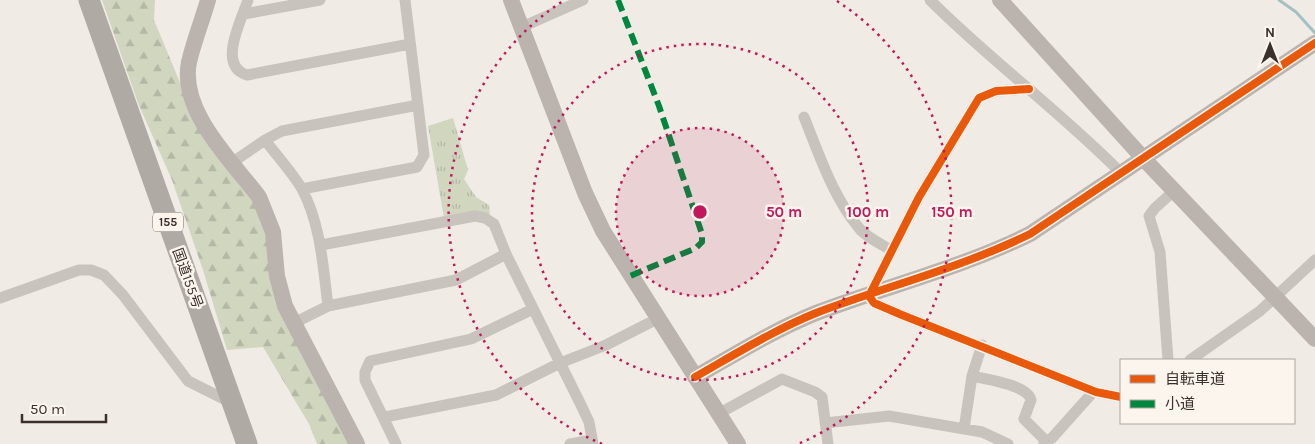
<svg xmlns="http://www.w3.org/2000/svg" width="1315" height="444" viewBox="0 0 1315 444" font-family="Karla,'Noto Sans JP',sans-serif">
  <style>
    .forest { fill: url(#forest-firs) }
    .park { fill: url(#park-tufts) }
    .lines { fill: none; stroke-linecap: round; stroke-linejoin: round }
    .stream { stroke: #a1c2c1; stroke-width: 3 }
    .street { stroke: #c9c3be; stroke-width: 11 }
    .secondary { stroke: #bab3ae; stroke-width: 16 }
    .highway { stroke: #afaaa4; stroke-width: 21 }
    .secondary-bridge { stroke: #bab3ae; stroke-width: 16 }
    .quiet { stroke: #00873e; stroke-width: 6; stroke-dasharray: 12 6; stroke-linecap: butt }
    .cycleway-casing { stroke: #fbf5ee; stroke-width: 11 }
    .cycleway { stroke: #e8590c; stroke-width: 8 }
    .ring { fill: none; stroke: #c2185b; stroke-width: 2.5; stroke-dasharray: 2.5 5 }
    .labels { text-anchor: middle; stroke-width: 5; stroke-linejoin: round; paint-order: stroke }
    .shield { fill: #fbf5ee; stroke: #756b66; stroke-width: 1 }
    .shield-label { font-size: 12px; font-weight: bold; fill: #3b302b }
    .street-label { font-size: 14px; fill: #3b302b; stroke: #fbf5ee }
    .centre { fill: #c2185b; stroke: #fbf5ee; stroke-width: 2.5 }
    .ring-label { font-size: 15px; text-anchor: middle; font-weight: bold; fill: #c2185b; stroke: #fbf5ee; stroke-width: 5; stroke-linejoin: round; paint-order: stroke }
  </style>
  <defs>
    <pattern id="forest-firs" width="22" height="20" patternUnits="userSpaceOnUse" patternTransform="scale(1.25)"><rect width="22" height="20" fill="#d1d6bf"/><path d="M5 1l3.5 6h-7zM16 11l3.5 6h-7z" fill="#b4b8a4"/></pattern>
    <pattern id="park-tufts" width="24" height="20" patternUnits="userSpaceOnUse" patternTransform="scale(1.25)"><rect width="24" height="20" fill="#d1d6bf"/><path d="M3 7l-1-3M5 7V3M7 7l1-3M15 17l-1-3M17 17v-4M19 17l1-3" fill="none" stroke="#b4b8a4"/></pattern>
  </defs>
  <rect width="100%" height="100%" fill="#f0ebe5"/>
  <!-- forest -->
  <path class="forest" d="M102,0H155L154,20L186,97L253,198L269,229L275,293L350,444H317L309,424L263,347L227,350L203,270L172,180L138,103Z"/>
  <!-- park -->
  <path class="park" d="M453,118L468,170L464,179L476,197L489,205L490,214L475,213L444,218L428,126Z"/>
  <g class="lines">
    <!-- stream -->
    <path class="stream" d="M1279,0L1296,12L1315,33"/>
    <!-- street -->
    <path class="street" d="M248,0C241,21 217,66 247,75L410,44
      M930,0C991,61 1061,112 1121,173
      M244,14L320,0
      M522,27L583,0
      M1029,89L996,91L979,98L919,197L869,296L874,303L902,315L1096,392L1121,397
      M804,117C819,154 833,197 859,228C866,237 881,244 891,250
      M265,140C277,156 292,172 302,189C321,225 323,267 328,306L294,323
      M233,162L265,140L282,131L418,105
      M302,189L417,167L424,155L405,0
      M321,245L475,216L485,218L494,224L506,254L581,405L589,422L593,444
      M0,298L79,270H91L104,275L123,295L188,381L232,403
      M328,306L456,280L506,254
      M1168,360L1160,252L1149,216L1155,208L1175,190
      M1190,360L1260,311L1315,260
      M972,376C986,379 1028,385 1031,400L1024,419L1044,439V444
      M718,414L782,379L815,392L822,397L828,444
      M385,417L496,395L560,363L606,345L657,319
      M825,423L889,416L982,432L1008,444
      M964,429L972,376L982,345
      M1044,443L1052,438L1094,391
      M396,444L365,380V372L370,361L471,339L533,309
      M570,444L592,440"/>
    <!-- secondary -->
    <path class="secondary" d="M208,0C202,21 194,41 189,62C179,111 232,161 259,197L273,232L277,276L285,306L357,444
      M511,0L585,193L603,231L738,444
      M1000,0L1143,158L1258,279
      M695,377C734,355 774,330 816,313C887,286 961,268 1030,234L1315,43"/>
    <!-- highway -->
    <path class="highway" d="M89,0L247,444"/>
    <!-- secondary-bridge -->
    <path class="secondary-bridge" d="M1258,279L1315,339"/>
    <!-- quiet -->
    <path class="quiet" d="M618,0L659,106L702,234V242L696,248L630,276"/>
    <defs>
      <path id="cycleway" d="M1029,89L996,91L979,98L919,197L869,296L874,303L902,315L1096,392L1121,397
        M695,377C734,355 774,330 816,313C887,286 961,268 1030,234L1315,43"/>
    </defs>
    <!-- cycleway casing -->
    <use href="#cycleway" class="cycleway-casing"/>
    <!-- cycleway -->
    <use href="#cycleway" class="cycleway"/>
  </g>
  <!-- distance rings -->
  <circle cx="700" cy="212" r="84" fill="#c2185b" fill-opacity=".12"/>
  <g class="ring">
    <circle cx="700" cy="212" r="84"/>
    <circle cx="700" cy="212" r="168"/>
    <path d="M602 444A252 252 0 0 1 563 1M837 1A252 252 0 0 1 798 444"/>
  </g>
  <g class="labels">
    <!-- shield labels -->
    <rect class="shield" x="153" y="212.5" width="30" height="19" rx="4"/>
    <g class="shield-label">
      <text x="168" y="226">155</text>
    </g>
    <!-- street labels -->
    <g class="street-label">
      <text transform="translate(188 278) rotate(70)" y="5">国道155号</text>
    </g>
  </g>
  <circle cx="700" cy="212" r="8" class="centre"/>
  <g class="ring-label">
    <text x="784" y="217">50 m</text>
    <text x="868" y="217">100 m</text>
    <text x="952" y="217">150 m</text>
  </g>
  <!-- legend -->
  <rect x="1120" y="359" width="175" height="65" fill="#fbf5ee" stroke="#aea6a0"/>
  <rect x="1130" y="375" width="25" height="8" fill="#e8590c" stroke="#aea6a0"/>
  <text x="1165" y="384" font-size="15" fill="#3b302b">自転車道</text>
  <rect x="1130" y="400" width="25" height="8" fill="#00873e" stroke="#aea6a0"/>
  <text x="1165" y="409" font-size="15" fill="#3b302b">小道</text>
  <!-- north arrow -->
  <g transform="translate(1270 45)" stroke="#fbf5ee" stroke-width="4" paint-order="stroke">
  <path d="M0-4L9 19L0 12L-9 19Z" fill="#3b302b"/>
  <text y="-8" font-size="14" font-weight="bold" text-anchor="middle" fill="#3b302b">N</text>
  </g>
  <!-- scale -->
  <path d="M22 414v8h84v-8" fill="none" stroke="#3b302b" stroke-width="2.5"/>
  <text x="30" y="414" font-size="15" fill="#3b302b" stroke="#fbf5ee" stroke-width="4" paint-order="stroke">50 m</text>
</svg>
